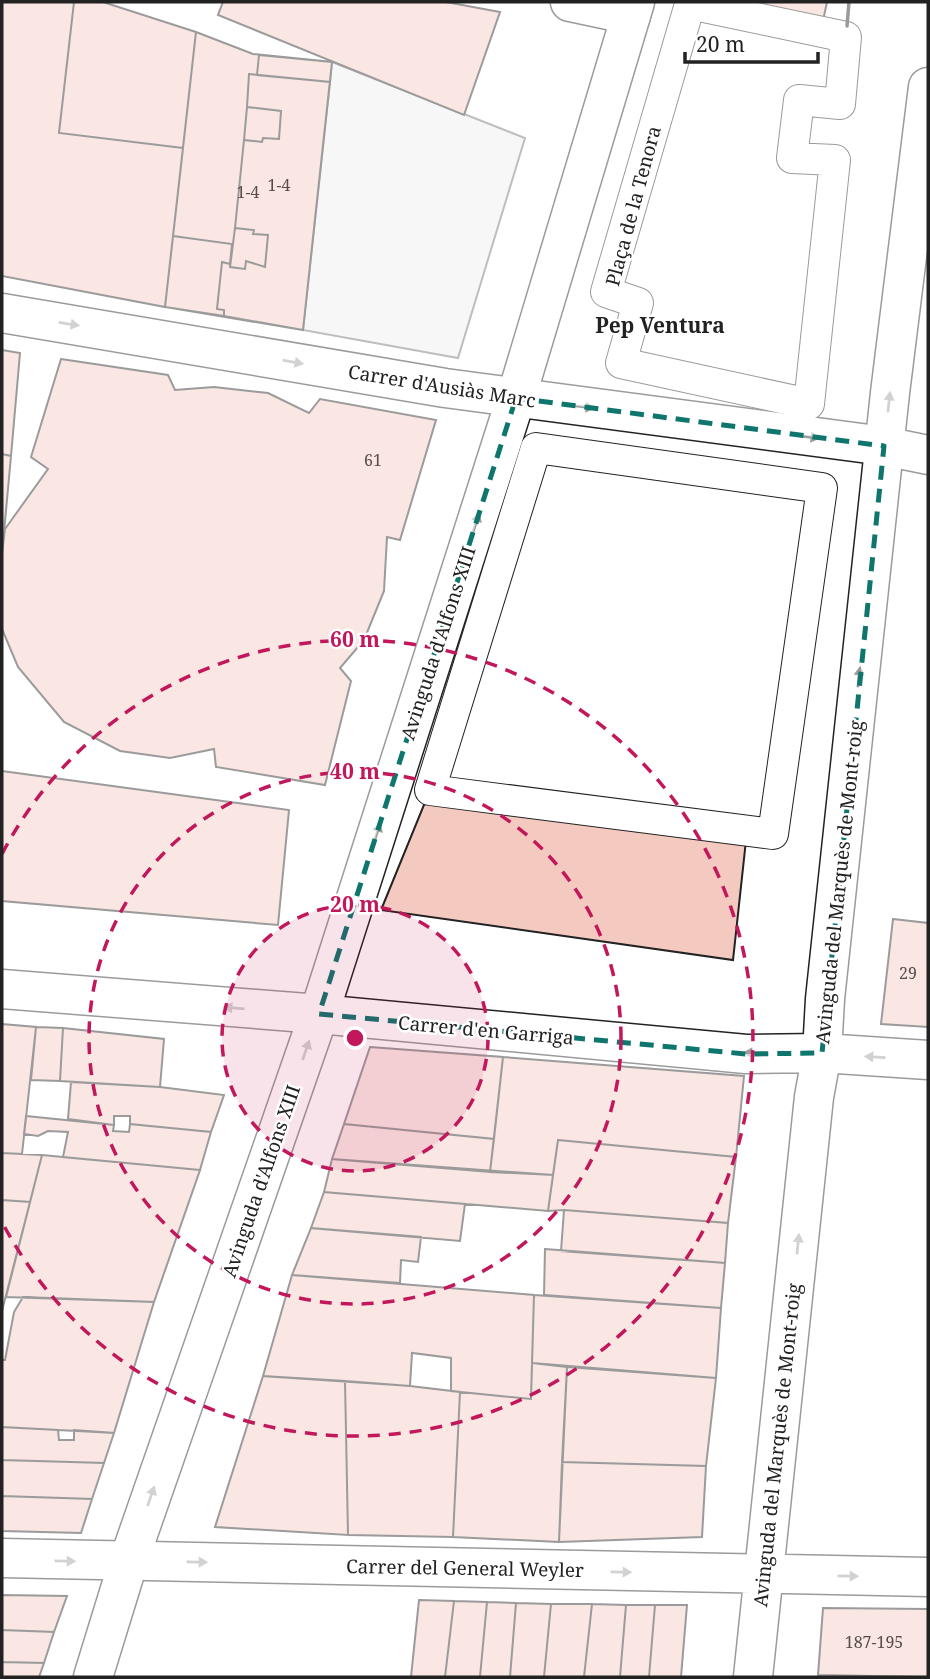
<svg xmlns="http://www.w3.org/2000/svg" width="930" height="1679" viewBox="0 0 930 1679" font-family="'Noto Serif',serif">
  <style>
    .parking { fill: #ededed; stroke: #6f6f6f; stroke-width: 2 }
    .building { fill: #f3c9c0; stroke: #222; stroke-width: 2 }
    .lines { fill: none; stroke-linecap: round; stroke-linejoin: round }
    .pedestrian-casing { stroke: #222; stroke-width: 32 }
    .minor-casing { stroke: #222; stroke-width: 41 }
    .primary-casing { stroke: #222; stroke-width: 41 }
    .pedestrian { stroke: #fff; stroke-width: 30 }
    .minor { stroke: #fff; stroke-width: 38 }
    .primary { stroke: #fff; stroke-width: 38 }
    .wall { stroke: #222; stroke-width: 3.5 }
    .oneway { fill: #9c9c9c }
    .marked { fill: none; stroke: #0f766e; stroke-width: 5; stroke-dasharray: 14 9; stroke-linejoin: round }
    .ring { fill: none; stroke: #c2185b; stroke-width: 3.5; stroke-dasharray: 12 9 }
    .labels { text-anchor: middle; stroke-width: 5; stroke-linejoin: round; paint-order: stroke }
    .number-label { font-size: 16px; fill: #564c4a }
    .street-label { font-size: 19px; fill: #222; stroke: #fff }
    .neighbourhood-label { font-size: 21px; font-weight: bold; fill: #222; stroke: #fff }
    .centre { fill: #c2185b; stroke: #fff; stroke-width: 3.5 }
    .ring-label { font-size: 21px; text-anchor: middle; font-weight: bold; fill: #c2185b; stroke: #fff; stroke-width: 5; stroke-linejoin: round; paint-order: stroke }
  </style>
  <rect width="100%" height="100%" fill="#fff"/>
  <!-- parking -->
  <path class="parking" d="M332,62L525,138L458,358L303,330Z"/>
  <!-- building -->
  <path class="building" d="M2,2H74L59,133L183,148L165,307L2,276Z
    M74,2H103L196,32L183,148L59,133Z
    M223,2H446L500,12L464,115L218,15Z
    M741,2H827L823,21Z
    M196,32L253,54L332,62L303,330L165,307Z
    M259,55L332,62L330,82L257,75Z
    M249,74L330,82L303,330L224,316V310L217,309L222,262L230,264V267L245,269L246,261L265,267L268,235L253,234L254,230L235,228L244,140L262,142L263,138L279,139L281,111L247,107Z
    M247,107L281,111L279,139L263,138L262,142L244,140Z
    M235,228L254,230L253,234L268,235L265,267L246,261L245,269L230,267Z
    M173,236L232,244L230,264L222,262L217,309L224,310V316L165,307Z
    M2,350L20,353L11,456L2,454Z
    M61,359L168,375L175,390L214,387L268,393L309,413L320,399L436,420L400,540L387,537L384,591L364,640L340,668L351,681L325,785L216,767L214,749L170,758L120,751L64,722L18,667L2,629V554L5,529L48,469L31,457Z
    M2,454L11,456L2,554Z
    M2,771L289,810L278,925L2,901Z
    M430,790L747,831L733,960L381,910Z
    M893,919L928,923V1027L881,1024Z
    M2,1024L36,1027L22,1154L2,1153Z
    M36,1027L63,1028L60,1081L31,1080Z
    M63,1028L164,1039L160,1087L60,1081Z
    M370,1047L503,1057L494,1139L344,1124Z
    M503,1057L744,1076L736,1157L558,1140L553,1175L490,1172Z
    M71,1082L160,1087L224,1095L211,1132L130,1124V1116H114V1125L68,1119Z
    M26,1116L114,1125L113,1131L129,1132L130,1124L211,1132L200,1170L63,1157L68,1132L48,1131L38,1136L24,1134Z
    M344,1124L494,1139L490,1172L332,1159Z
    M558,1140L736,1157L728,1223L564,1210L548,1211Z
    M2,1153L42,1155L30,1202L2,1200Z
    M42,1155L200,1170L154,1302L6,1297Z
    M332,1159L553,1175L548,1211L324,1192Z
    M324,1192L465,1204L460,1241L311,1228Z
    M2,1200L30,1202L2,1311Z
    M564,1210L728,1223L725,1263L561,1251Z
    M311,1228L421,1237L418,1262L401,1260L400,1283L292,1275Z
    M545,1249L725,1263L721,1308L544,1295Z
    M292,1275L534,1295L531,1399L451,1391V1358L412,1353L410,1386L263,1376Z
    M534,1295L721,1308L716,1378L532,1363Z
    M23,1297L154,1302L114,1433L2,1427V1360H5L14,1312Z
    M532,1363L567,1367L559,1542L453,1537L460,1392L531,1399Z
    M567,1367L716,1378L706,1466L562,1462Z
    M263,1376L345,1381L348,1535L215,1527Z
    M345,1381L410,1386L460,1392L453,1537L348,1535Z
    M2,1427L58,1430L59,1440H74V1430L114,1433L104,1463L2,1460Z
    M2,1460L104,1463L92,1499L2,1496Z
    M562,1462L706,1466L702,1537L559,1542Z
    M2,1496L92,1499L81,1533L2,1531Z
    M2,1595L67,1596L54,1632L2,1630Z
    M419,1600L454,1601L445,1677H411Z
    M454,1601L487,1602L480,1677H445Z
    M487,1602L516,1603L510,1677H480Z
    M516,1603L551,1604L544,1677H510Z
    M551,1604H592L584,1677H544Z
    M592,1604L626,1605L620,1677H584Z
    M626,1605H655L649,1677H620Z
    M655,1605H687L681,1677H649Z
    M823,1608L928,1609V1677L818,1675Z
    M2,1630L54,1632L44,1663L2,1662Z
    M2,1662L44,1663L39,1677H2Z"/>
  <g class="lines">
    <defs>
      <path id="pedestrian" d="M690,4L846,37L840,104L799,100L792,158L835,160L809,404L621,363L638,303L606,292Z
        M536,448L822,488L773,834L430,790Z"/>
      <path id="minor" d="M570,2L631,15
        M2,313L445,388L884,446L928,455
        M2,989L319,1014L746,1054L822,1053L928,1060
        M2,1558L928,1577
        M753,1677L814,1097L822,1053L825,999L890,393L928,87"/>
      <path id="primary" d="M93,1677L129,1560L319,1014L516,398L635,2"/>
    </defs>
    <!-- pedestrian casing -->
    <use href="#pedestrian" class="pedestrian-casing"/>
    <!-- minor casing -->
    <use href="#minor" class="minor-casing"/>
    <!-- primary casing -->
    <use href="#primary" class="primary-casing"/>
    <!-- pedestrian -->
    <use href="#pedestrian" class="pedestrian"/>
    <!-- minor -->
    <use href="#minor" class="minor"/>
    <!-- primary -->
    <use href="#primary" class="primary"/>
    <!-- wall -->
    <path class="wall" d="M847,26L849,2"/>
  </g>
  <!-- one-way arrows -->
  <defs><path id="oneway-solid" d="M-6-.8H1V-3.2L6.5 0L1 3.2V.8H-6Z" transform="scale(1.75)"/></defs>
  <g class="oneway">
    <use href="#oneway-solid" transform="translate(69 324) rotate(9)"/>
    <use href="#oneway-solid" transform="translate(293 362) rotate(10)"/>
    <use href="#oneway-solid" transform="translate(889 402) rotate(-84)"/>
    <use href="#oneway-solid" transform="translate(584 407) rotate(7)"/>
    <use href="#oneway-solid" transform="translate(809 437) rotate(8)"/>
    <use href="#oneway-solid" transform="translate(476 523) rotate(-72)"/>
    <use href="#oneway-solid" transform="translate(859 677) rotate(-84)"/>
    <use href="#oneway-solid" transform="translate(377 833) rotate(-72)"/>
    <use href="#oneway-solid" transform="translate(234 1008) rotate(-175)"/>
    <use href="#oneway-solid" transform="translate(306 1050) rotate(-71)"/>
    <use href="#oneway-solid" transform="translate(754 1053) rotate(-179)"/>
    <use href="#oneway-solid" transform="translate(875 1057) rotate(-176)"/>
    <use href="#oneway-solid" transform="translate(798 1244) rotate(-84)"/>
    <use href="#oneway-solid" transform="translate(151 1496) rotate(-71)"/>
    <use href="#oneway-solid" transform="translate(65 1561) rotate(1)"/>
    <use href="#oneway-solid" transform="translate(197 1562) rotate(1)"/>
    <use href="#oneway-solid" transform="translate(621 1572) rotate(1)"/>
    <use href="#oneway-solid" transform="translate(848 1576) rotate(1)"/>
  </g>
  <!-- marked area -->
  <path d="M0 0H930V1679H0ZM516,398L884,446L822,1053L746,1054L319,1014Z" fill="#fff" fill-opacity=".55" fill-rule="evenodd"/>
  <path class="marked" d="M516,398L884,446L822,1053L746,1054L319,1014Z"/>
  <!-- distance rings -->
  <circle cx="355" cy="1038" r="133" fill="#c2185b" fill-opacity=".12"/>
  <g class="ring">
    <circle cx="355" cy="1038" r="133"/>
    <circle cx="355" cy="1038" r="266"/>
    <path d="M2 854A398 398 0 1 1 2 1222"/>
  </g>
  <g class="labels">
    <!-- number labels -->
    <g class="number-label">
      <text x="279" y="191">1-4</text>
      <text x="248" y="198">1-4</text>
      <text x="373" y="466">61</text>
      <text x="908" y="979">29</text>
      <text x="874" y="1648">187-195</text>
    </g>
    <!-- street labels -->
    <g class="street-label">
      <text transform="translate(633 206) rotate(-75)" y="7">Plaça de la Tenora</text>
      <text transform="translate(442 386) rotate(9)" y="7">Carrer d'Ausiàs Marc</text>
      <text transform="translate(438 643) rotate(-72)" y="7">Avinguda d'Alfons XIII</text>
      <text transform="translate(839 882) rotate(-84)" y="7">Avinguda del Marquès de Mont-roig</text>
      <text transform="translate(486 1030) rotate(5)" y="7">Carrer d'en Garriga</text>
      <text transform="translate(261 1181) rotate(-71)" y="7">Avinguda d'Alfons XIII</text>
      <text transform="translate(777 1445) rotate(-84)" y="7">Avinguda del Marquès de Mont-roig</text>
      <text transform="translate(465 1568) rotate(1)" y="7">Carrer del General Weyler</text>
    </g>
    <!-- neighbourhood labels -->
    <g class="neighbourhood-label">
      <text x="660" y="333">Pep Ventura</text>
    </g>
  </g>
  <circle cx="355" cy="1038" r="10" class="centre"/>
  <g class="ring-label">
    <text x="355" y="647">60 m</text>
    <text x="355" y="779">40 m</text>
    <text x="355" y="912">20 m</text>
  </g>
  <!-- border -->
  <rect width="930" height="1679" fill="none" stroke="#222222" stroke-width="7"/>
  <!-- scale -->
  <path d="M685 52v10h133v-10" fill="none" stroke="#222222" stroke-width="3.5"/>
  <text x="696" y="52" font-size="21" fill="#222222" stroke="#ffffff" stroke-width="5" paint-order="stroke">20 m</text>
</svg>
